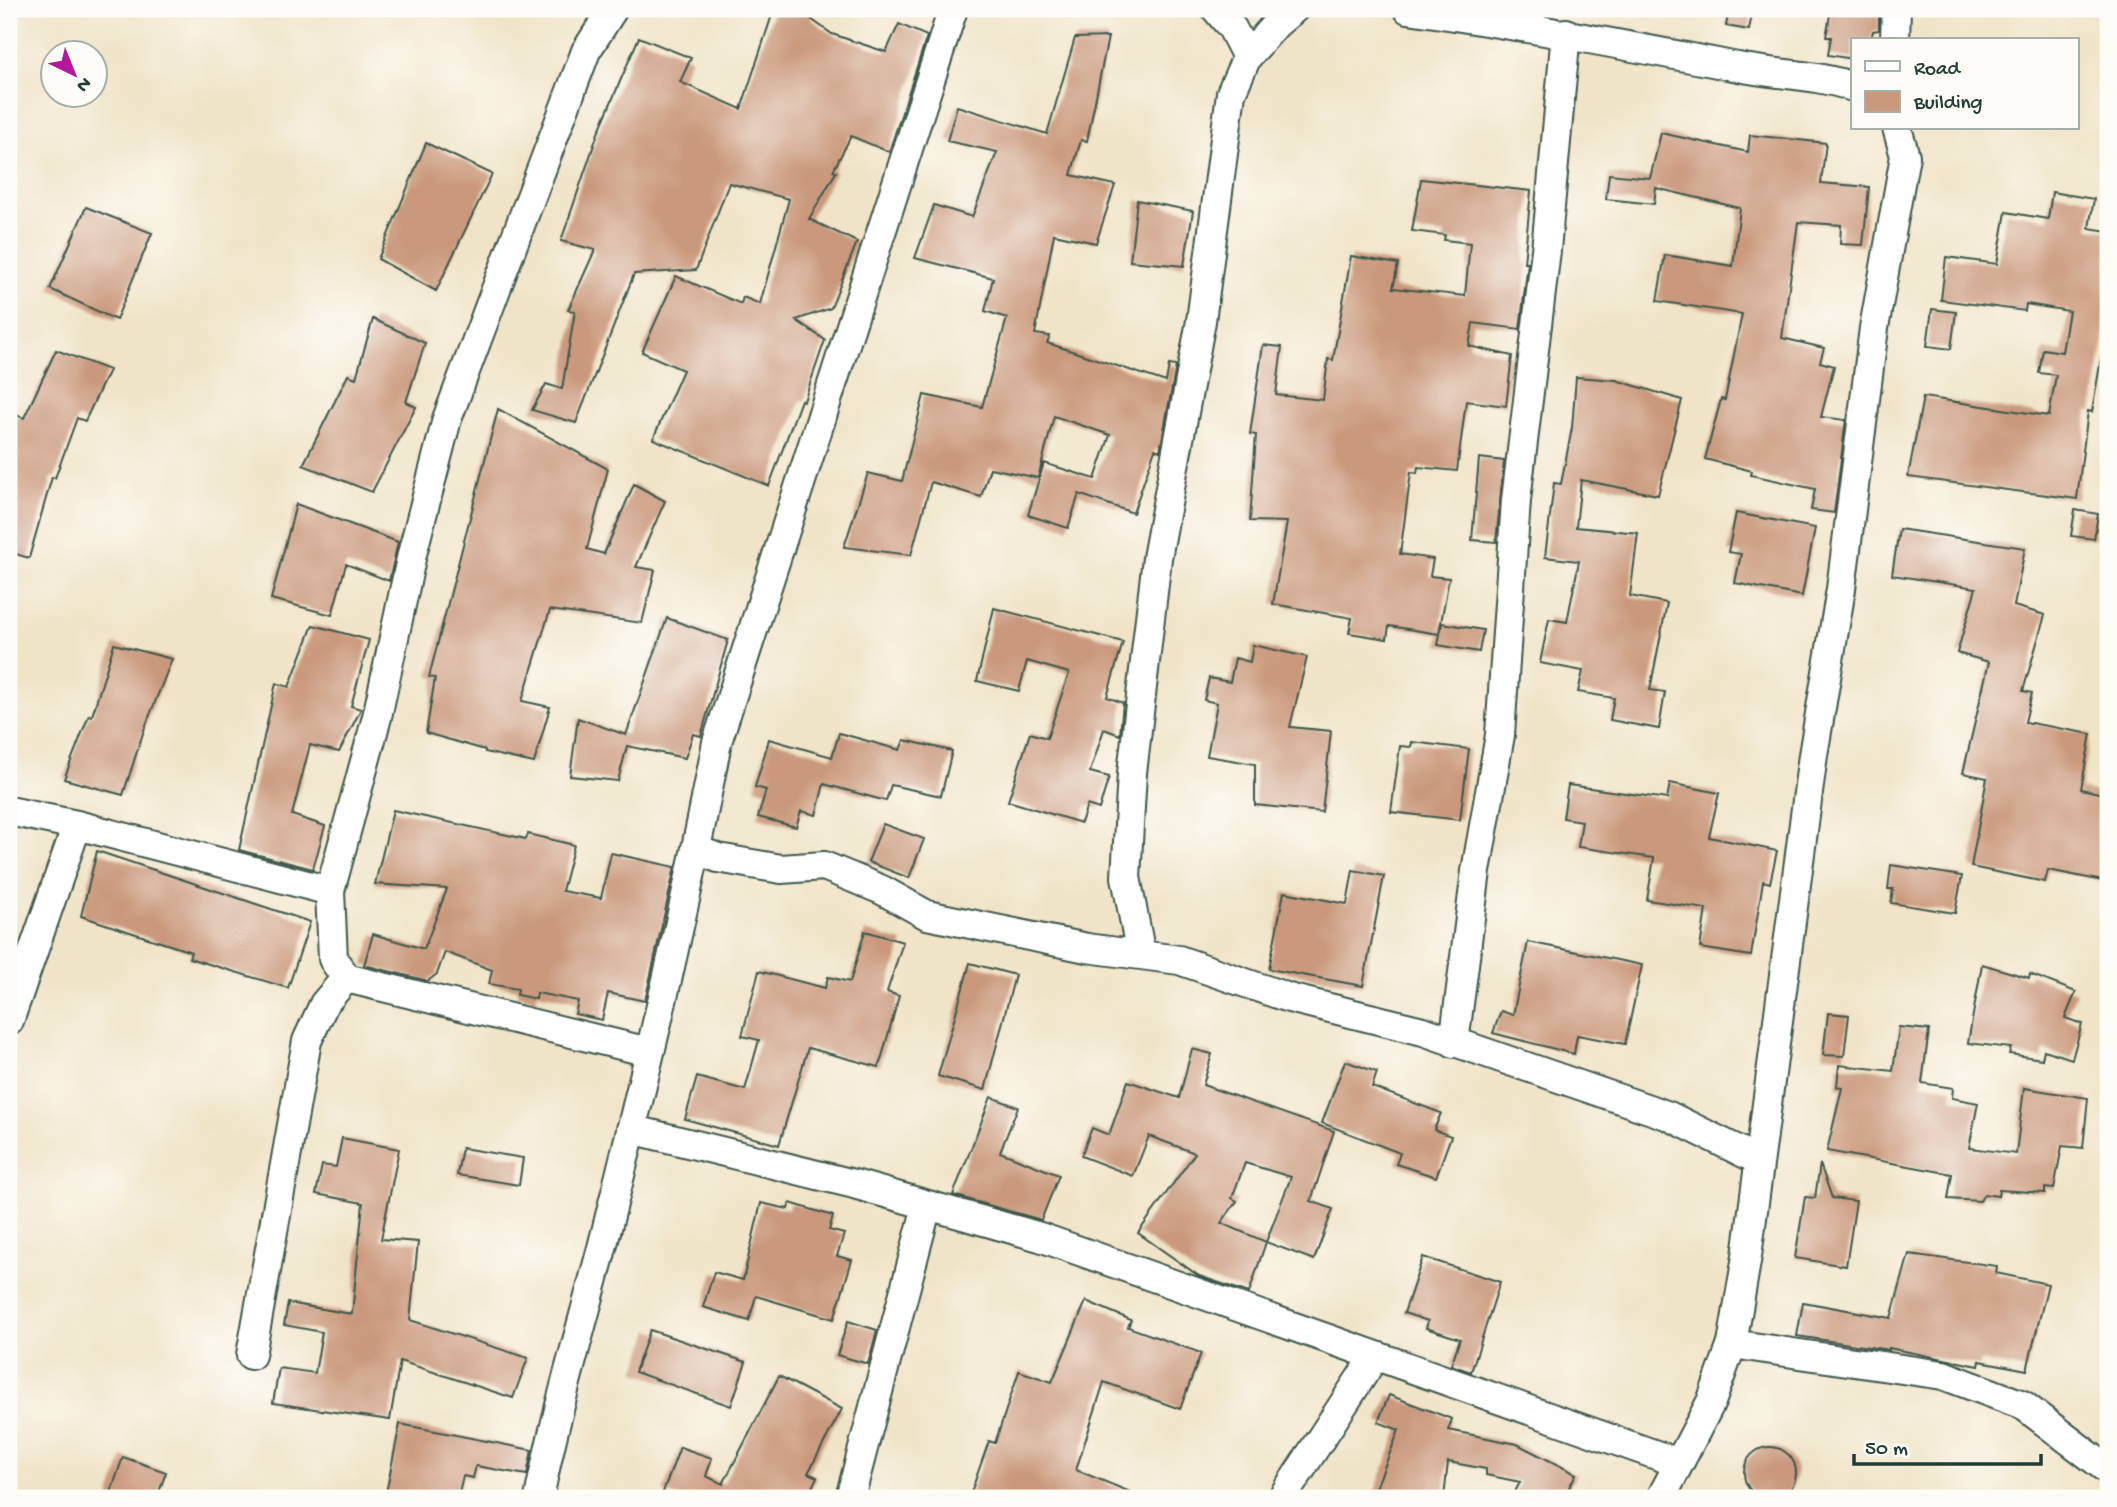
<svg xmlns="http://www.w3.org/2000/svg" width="2117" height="1507" viewBox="0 0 2117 1507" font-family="'Gochi Hand',sans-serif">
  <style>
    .building { fill: #ca997d; fill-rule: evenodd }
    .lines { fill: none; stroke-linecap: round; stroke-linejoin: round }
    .minor-casing { stroke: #3e564a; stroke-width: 32 }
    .minor { stroke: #fff; stroke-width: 28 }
  </style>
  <rect width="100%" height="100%" fill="#fdfcf7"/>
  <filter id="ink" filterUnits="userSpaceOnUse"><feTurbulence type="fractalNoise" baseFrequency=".0143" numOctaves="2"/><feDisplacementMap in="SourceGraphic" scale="14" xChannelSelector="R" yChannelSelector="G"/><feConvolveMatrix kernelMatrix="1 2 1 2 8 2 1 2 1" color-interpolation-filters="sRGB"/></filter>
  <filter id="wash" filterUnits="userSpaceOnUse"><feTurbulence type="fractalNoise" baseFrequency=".00686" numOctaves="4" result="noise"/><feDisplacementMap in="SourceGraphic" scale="28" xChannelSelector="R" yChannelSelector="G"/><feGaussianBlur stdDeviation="1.57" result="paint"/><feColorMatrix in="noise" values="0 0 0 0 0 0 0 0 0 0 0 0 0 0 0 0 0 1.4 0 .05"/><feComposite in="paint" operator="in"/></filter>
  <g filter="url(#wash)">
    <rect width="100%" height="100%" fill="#f0e4c8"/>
    <g id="blocks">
      <!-- building -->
      <path class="building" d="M774,9H812L811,19L832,34L886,52L899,24L927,36L889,152L851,136L833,171L836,172L809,219L857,242L831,308L796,320L825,340L804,401L801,400L769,486L653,439L683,370L642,352L676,276L741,304L743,297L760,304L789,199L729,183L696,270L634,274L576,423L532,410L546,384L562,389L575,311L568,310L595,250L561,241L598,133L639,37L691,58L680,82L741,109Z
        M1729,9H1753L1749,30L1726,26Z
        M1831,9L1879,11V30L1873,31L1871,40H1853V59L1828,55L1831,37H1826Z
        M1108,37L1087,141L1081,140L1071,175L1115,185L1096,243L1054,234L1035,334L1050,336L1047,343L1166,382L1169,365L1176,366L1160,451L1155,449L1133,513L1079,494L1068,528L1028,515L1044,463L1095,479L1110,435L1054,416L1038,478L990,468L981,497L931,482L911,555L844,547L868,473L902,481L924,395L982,407L1007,318L985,311L993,278L915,258L934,205L972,217L997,152L947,141L957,106L1047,134L1075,38Z
        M1661,133L1748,152L1750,135L1826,143L1821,183L1869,187L1863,245L1840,244L1841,225L1798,222L1782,338L1824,348L1820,362L1834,366L1821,417L1846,420L1834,513L1811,510L1815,489L1751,475L1752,471L1705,459L1721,399L1725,400L1742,314L1657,301L1665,255L1733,266L1740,208L1656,188L1654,204L1606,199L1609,174L1650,178Z
        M426,143L492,174L436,291L378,259Z
        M1421,179L1531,191L1524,263H1528L1520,329L1473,323L1469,346L1512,356L1506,406L1466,401L1457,471L1418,467L1417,473L1411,472L1400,554L1433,559L1430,576L1449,578L1439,634L1389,626L1387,639L1349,633L1352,618L1273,604L1287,522L1250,521L1256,435L1250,434L1263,345L1282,347L1276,395L1323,400L1328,359L1333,360L1351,256L1398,264L1393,288L1465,296L1470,243L1444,240L1445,235L1412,231Z
        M2052,192L2094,199L2089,228L2108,231V317L2092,412L2088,411L2077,499L1908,477L1923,397L2049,416L2056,375L2039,373L2043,349L2062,352L2069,311L2026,304L2025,311L1941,300L1946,257L1997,264L2006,212L2048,219Z
        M1137,200L1193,211L1184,266L1130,261Z
        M86,207L152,233L116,320L50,289Z
        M1932,309L1956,312L1951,349L1927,346Z
        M373,319L425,343L406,402L416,407L372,492L303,465L348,375L356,378Z
        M56,350L109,370L85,421L77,418L55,478L52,477L29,558L9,552V412L24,418Z
        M1576,377L1616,380L1682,400L1658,495L1581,480L1576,527L1638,533L1630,596L1667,603L1650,690L1665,692L1659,729L1610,720L1614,698L1578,692L1583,671L1540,663L1549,619L1567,622L1579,561L1545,557L1554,483L1561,484L1572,428Z
        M498,409L608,469L587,549L604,554L634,484L665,501L636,567L655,570L642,623L550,610L522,701L550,707L534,763L485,752V750L426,733L435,678L429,677Z
        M1479,458L1504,461L1496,542L1472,540Z
        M296,504L398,542L389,581L346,564L332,615L271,599Z
        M2075,510L2098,514L2094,539L2071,536Z
        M1736,513L1815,528L1802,596L1735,583L1741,554L1728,552Z
        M1899,529L2025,548L2014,606L2045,615L2023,691L2032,693L2025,722L2091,734L2081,789L2108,795V882L2048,870L2045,882L1971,867L1987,778L1963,773L1989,662L1957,653L1976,588L1892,575Z
        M994,608L1123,642L1107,697L1123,703L1120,735L1104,729L1090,772L1109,777L1099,809L1087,805L1081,823L1008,801L1030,733L1047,738L1069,673L1027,661L1019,691L977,681Z
        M667,618L728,640L701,736L693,734L685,758L627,746L618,781L570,776L578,718L626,735Z
        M1442,623L1483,630L1479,652L1438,645Z
        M313,625L369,640L351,706L361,709L339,752L310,745L292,815L325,826L313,869L239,850L276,683L289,687Z
        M114,644L172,659L144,730L123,795L64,779L89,715L92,716Z
        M1253,645L1307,657L1290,727L1331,731L1322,812L1255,805V764L1207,756L1217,703L1204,700L1209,678L1230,682L1235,658L1250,662Z
        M839,733L900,750L904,740L952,751L941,796L891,785L886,801L824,784L816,815L801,811L796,827L758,817L766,790L755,787L769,739L832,757Z
        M1412,742L1469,749L1460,820L1391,812L1400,746L1411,747Z
        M1670,783L1719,793L1709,837L1777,851L1770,883L1763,881L1751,956L1700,948L1706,909L1647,900L1654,858L1578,847L1582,821L1563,818L1568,785L1667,799Z
        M393,810L526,839L528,834L574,845L562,891L601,898L611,853L675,867L645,1001L608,993L602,1020L575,1014L578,1001L537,993L536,999L517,995L518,989L489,984L492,970L445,952L437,974L428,981L364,965L373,934L424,949L447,889L375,884Z
        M883,824L924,839L909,878L868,862Z
        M97,851L310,922L288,988L189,958L191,952L81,916Z
        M1891,865L1962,876L1955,913L1891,903L1893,889H1888Z
        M1353,870L1384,876L1363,986L1269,969L1284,892L1347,904Z
        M865,931L903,942L887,992L899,996L879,1067L808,1048L779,1145L685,1119L697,1077L745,1090L759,1040L742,1036L759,971L825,988L828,977L850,982Z
        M1528,942L1642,965L1625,1044L1577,1035L1574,1054L1493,1033L1501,1011L1513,1015Z
        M970,963L1015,975L985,1090L938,1076Z
        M1982,964L2029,978L2030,974L2076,992L2065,1018L2082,1024L2072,1059L2044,1050L2042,1059L2009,1054L2011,1048L1968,1043Z
        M1828,1013L1849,1015L1844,1056L1823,1055Z
        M1899,1027L1929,1030L1922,1083L1953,1088L1952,1098L1978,1103L1969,1148L2016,1154L2024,1088L2088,1098L2083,1148L2062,1146L2054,1189L2045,1188V1193L1999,1190L1998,1196L1984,1194L1980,1201L1948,1199L1952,1174L1827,1151L1842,1088L1837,1087L1839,1065L1893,1071Z
        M1192,1049L1212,1054L1203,1085L1334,1131L1311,1201L1333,1209L1314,1260L1266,1242L1249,1293L1199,1276L1138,1233L1195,1153L1149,1136L1133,1176L1081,1156L1092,1128L1109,1135L1128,1081L1179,1098ZM1245,1163L1291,1177L1266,1242L1221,1223L1237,1201L1232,1198Z
        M1345,1061L1377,1072L1372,1087L1441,1113L1434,1130L1451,1136L1436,1177L1396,1164L1400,1153L1322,1123Z
        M991,1097L1018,1107L1000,1152L1059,1175L1041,1220L953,1195Z
        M342,1138L399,1149L381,1239L418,1242L410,1320L528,1358L513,1398L400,1361L390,1420L273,1403L279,1368L315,1373L322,1332L284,1325L288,1303L352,1314L363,1203L316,1194L322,1165L336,1167Z
        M462,1148L523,1158L519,1185L457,1175Z
        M1820,1164L1832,1198L1856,1201L1846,1266L1795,1258L1805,1197L1815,1198Z
        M761,1203L788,1209L790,1203L833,1216L829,1230L844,1234L837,1256L852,1260L834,1319L756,1296L749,1321L703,1307L714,1272L743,1280Z
        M1909,1254L1997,1266L1996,1273L2048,1284L2027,1370L1980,1361L1979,1366L1889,1348V1350L1797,1336L1803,1302L1891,1318Z
        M1423,1257L1500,1282L1471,1372L1451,1365L1460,1339L1426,1328L1428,1321L1404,1313Z
        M1086,1301L1131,1320L1128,1327L1201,1353L1180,1409L1104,1382L1076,1470L1145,1498H969L989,1441L995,1443L1019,1371L1052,1382Z
        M848,1321L877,1330L868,1364L837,1355Z
        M650,1330L746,1362L731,1406L635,1372Z
        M779,1376L842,1409L808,1473L817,1477L807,1498H680L663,1492L680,1447L712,1458L706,1476L723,1484Z
        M1389,1395L1452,1419L1448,1430L1517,1444L1576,1474L1564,1498H1512L1520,1482L1486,1475V1469L1448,1462L1444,1498H1372L1399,1430L1378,1422Z
        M400,1424L532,1450L527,1475L476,1466L473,1478L463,1476L459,1493L443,1490L441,1498H385Z
        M1744 1473a26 26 0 1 1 52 0a26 26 0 1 1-52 0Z
        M123,1457L166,1472L157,1498H109Z"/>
    </g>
  </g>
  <g filter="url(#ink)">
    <use href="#blocks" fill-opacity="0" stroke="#3e564a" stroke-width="2"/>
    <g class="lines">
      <defs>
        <path id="minor" d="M1216,9L1232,28L1247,57
          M1408,9C1519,25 1628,46 1738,67C1777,75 1816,74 1853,87
          M1895,40L1896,9
          M9,811L77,825L330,891L333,959L346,978L649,1052
          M697,850L718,858L781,869L824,866L882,890L927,915L1087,948L1179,960L1289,998L1423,1031L1669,1116L1758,1160
          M330,891L377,717L412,554L447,419L586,51L613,9
          M1141,955L1126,877L1132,773L1157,558L1201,321L1231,93L1247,57L1276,24L1294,9
          M9,1021L77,825
          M1454,1043L1476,871L1500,735L1516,500L1546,250L1566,33
          M631,1129L854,1184L1040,1237L1679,1463
          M1732,1344L1943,1375L2023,1405L2108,1470
          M251,1355L307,1041L324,1004L346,978
          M539,1498C556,1411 582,1326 604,1240C645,1075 686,909 717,742L953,9
          M850,1498L927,1206
          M1282,1498L1375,1356
          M1661,1498L1711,1402L1732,1344L1747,1256L1813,755L1841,589L1874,328L1905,156L1897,128"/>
      </defs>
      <!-- minor casing -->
      <use href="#minor" class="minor-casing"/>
      <!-- minor -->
      <use href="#minor" class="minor"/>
    </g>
  </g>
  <!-- margin -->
  <rect width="2117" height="1507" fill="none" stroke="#fdfcf7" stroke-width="35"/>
  <!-- legend -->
  <rect x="1851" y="38" width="228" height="91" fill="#fdfcf7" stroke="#a4b0a9" stroke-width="2"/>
  <rect x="1865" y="61" width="35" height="10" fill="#ffffff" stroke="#a4b0a9" stroke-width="2"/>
  <text x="1914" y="74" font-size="21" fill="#1f3d34">Road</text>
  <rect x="1865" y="91" width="35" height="21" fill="#ca997d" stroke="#a4b0a9" stroke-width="2"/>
  <text x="1914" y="108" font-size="21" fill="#1f3d34">Building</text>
  <!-- north arrow -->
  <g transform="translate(74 74) rotate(137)"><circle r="33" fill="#fdfcf7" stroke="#a4b0a9" stroke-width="2"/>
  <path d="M0-5L12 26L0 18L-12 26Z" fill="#b5179e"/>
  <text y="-10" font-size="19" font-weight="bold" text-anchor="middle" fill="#1f3d34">N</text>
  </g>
  <!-- scale -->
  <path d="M1854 1454v10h187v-10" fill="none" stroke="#1f3d34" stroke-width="3.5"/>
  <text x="1865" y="1454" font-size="21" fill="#1f3d34" stroke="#fdfcf7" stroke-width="5" paint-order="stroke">50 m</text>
</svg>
